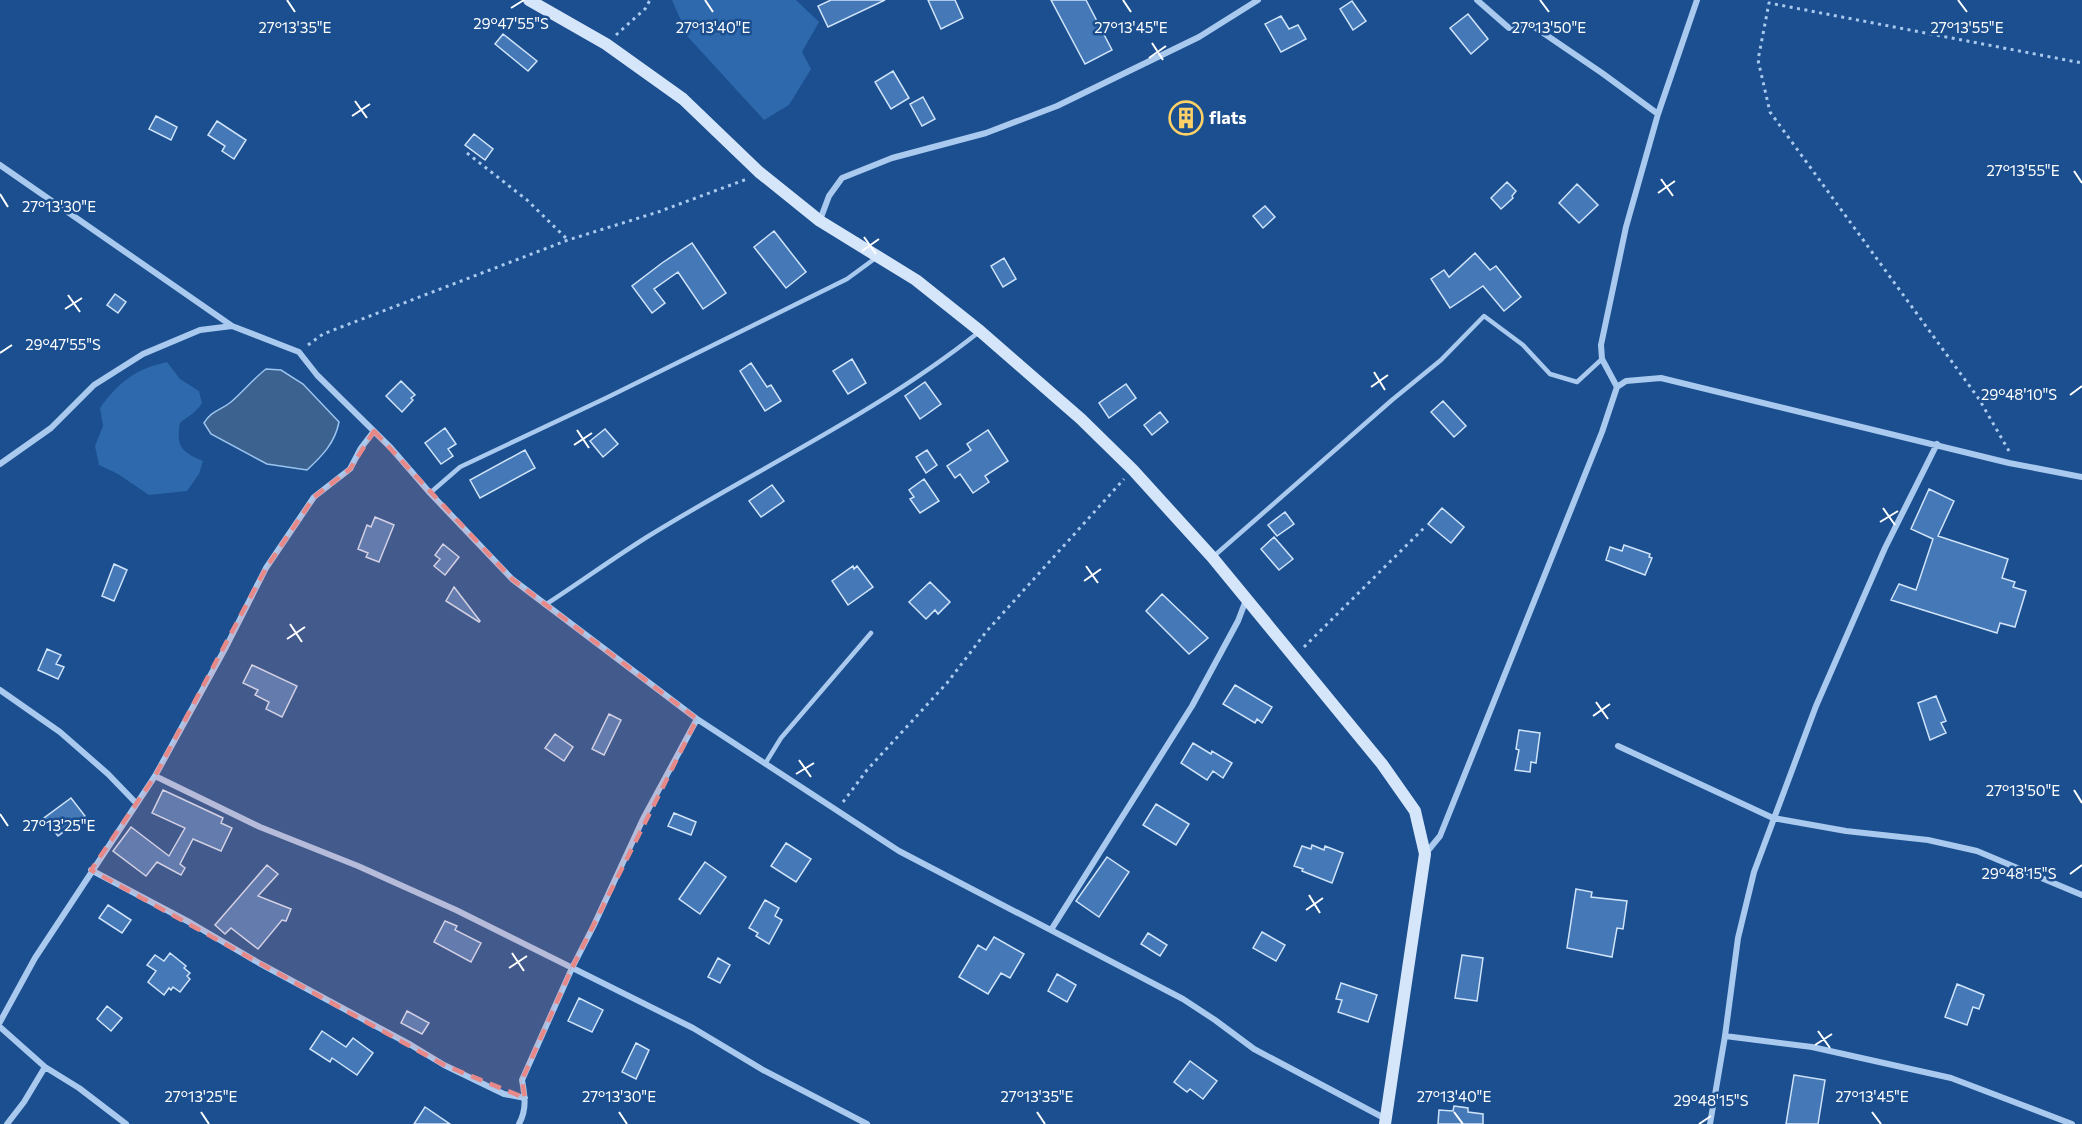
<svg xmlns="http://www.w3.org/2000/svg" width="2082" height="1124" viewBox="0 0 2082 1124" font-family="Commissioner,sans-serif">
  <style>
    .green { fill: #2e69ad }
    .water { fill: #3c6290; stroke: #9cc4f0; stroke-width: 1.5 }
    .building { fill: #4478b7; stroke: #cfe3fa; stroke-width: 1.5 }
    .lines { fill: none; stroke-linecap: round; stroke-linejoin: round }
    .path { stroke: #a9c9ee; stroke-width: 3; stroke-dasharray: 3 4.5; stroke-linecap: butt }
    .lane { stroke: #a9c9ee; stroke-width: 4.5 }
    .street { stroke: #a9c9ee; stroke-width: 6 }
    .secondary { stroke: #d6e6fa; stroke-width: 12 }
    .marked { fill: #e88989; fill-opacity: 0.2; stroke: #e88989; stroke-width: 4.5; stroke-dasharray: 12 8; stroke-linejoin: round }
    .ticks { fill: none; stroke: #fff; stroke-width: 2 }
    .labels { text-anchor: middle; stroke-width: 5; stroke-linejoin: round; paint-order: stroke }
    .poi-label { font-size: 18px; font-weight: bold; fill: #fff; stroke: #1b4f8f; text-anchor: start }
    .ticks-label { font-size: 15px; text-anchor: middle; fill: #fff; stroke: #1b4f8f; stroke-width: 5; stroke-linejoin: round; paint-order: stroke }
  </style>
  <rect width="100%" height="100%" fill="#1b4f8f"/>
  <!-- green -->
  <path class="green" d="M672,0H796L819,22L802,52L811,69L789,105L764,120L688,37Z
    M167,362L180,379L199,391L202,403C196,413 188,416 180,423C176,447 181,451 203,461L199,474L187,491L149,495L118,474L99,465L95,446L103,426L100,408C119,382 135,369 167,362Z"/>
  <!-- water -->
  <path class="water" d="M266,369L281,370L303,384L339,422C335,443 322,456 307,470L267,464L211,434L204,423C212,410 220,411 231,402C243,392 253,379 266,369Z"/>
  <!-- building -->
  <path class="building" d="M831,0H885L828,27L818,6Z
    M928,0H955L963,18L941,29Z
    M1051,0H1086L1112,50L1085,64Z
    M1352,1L1366,21L1353,30L1340,9Z
    M1468,14L1488,39L1471,54L1450,28Z
    M1281,16L1289,29L1298,25L1306,39L1281,52L1265,24Z
    M503,34L537,61L528,71L495,44Z
    M893,71L909,98L891,109L875,82Z
    M923,97L935,119L922,126L910,104Z
    M156,116L177,127L171,140L149,129Z
    M217,121L246,140L234,159L222,151L225,146L208,135Z
    M474,134L493,149L485,160L465,145Z
    M1507,182L1516,191L1512,196L1513,198L1501,209L1491,198Z
    M1577,184L1598,205L1579,223L1559,203Z
    M1265,206L1275,217L1263,228L1253,216Z
    M774,231L806,272L786,288L754,247Z
    M692,243L726,293L703,309L678,272L654,289L665,303L652,313L632,286L662,263Z
    M1475,253L1490,270L1496,266L1521,297L1504,311L1483,286L1450,308L1431,279L1444,270L1449,277Z
    M1004,258L1016,279L1003,287L991,266Z
    M115,294L126,302L118,313L107,305Z
    M852,359L866,383L848,394L833,371Z
    M751,363L767,387L771,385L781,401L765,411L740,371Z
    M401,381L415,395L411,398L413,400L402,412L386,396Z
    M925,382L941,404L920,419L905,396Z
    M1126,384L1136,398L1109,418L1099,403Z
    M1443,401L1466,426L1454,437L1431,412Z
    M1160,412L1168,422L1152,435L1144,425Z
    M445,428L456,444L448,449L453,456L441,464L425,443Z
    M605,429L618,444L603,457L590,441Z
    M988,430L1008,461L985,476L989,482L973,493L960,474L955,478L947,466L971,450L967,444Z
    M525,450L535,468L480,498L470,480Z
    M927,450L937,465L926,473L916,457Z
    M924,479L939,501L920,513L910,499L914,497L909,490Z
    M772,485L784,501L761,517L749,501Z
    M1929,489L1954,501L1938,536L2008,559L2002,578L2015,582L2013,587L2026,591L2015,627L2000,623L1997,633L1891,600L1899,584L1916,590L1933,539L1911,529Z
    M1442,508L1464,527L1451,543L1428,524Z
    M1285,512L1294,524L1277,536L1268,525Z
    M375,517L394,525L379,562L366,557L368,553L358,549L367,525L371,527Z
    M1274,537L1293,559L1279,570L1261,549Z
    M443,544L459,557L445,575L434,566L440,559L435,555Z
    M1624,545L1650,554L1649,557L1652,558L1645,575L1606,560L1610,547L1622,551Z
    M114,564L127,570L114,601L102,596Z
    M853,566L854,569L857,566L873,587L848,605L832,581Z
    M930,582L950,602L938,614L935,610L926,619L909,602Z
    M454,587L480,621L479,622L446,601Z
    M1162,594L1208,638L1189,654L1146,611Z
    M47,649L61,655L56,664L64,667L58,679L38,670Z
    M252,665L297,686L282,717L266,709L269,702L255,695L258,690L243,683Z
    M1235,685L1272,707L1262,723L1257,719L1255,723L1223,704Z
    M1936,696L1946,721L1941,723L1946,733L1930,740L1918,703Z
    M609,714L621,720L604,755L592,749Z
    M1519,730L1540,733L1536,763L1531,762L1530,772L1515,770L1519,750L1516,749Z
    M555,734L573,747L564,761L545,748Z
    M1193,743L1211,754L1212,751L1232,763L1223,778L1213,771L1207,780L1181,763Z
    M163,790L223,818L221,823L232,828L221,851L193,839L180,864L185,868L181,875L157,862L146,876L113,851L131,827L169,856L185,828L152,813Z
    M71,798L85,816L58,836L44,818Z
    M1156,804L1189,824L1176,845L1143,825Z
    M674,813L696,822L691,835L668,826Z
    M786,843L811,859L796,882L771,866Z
    M1312,845L1324,850L1325,846L1343,853L1332,883L1302,871L1303,869L1294,866L1302,846L1311,849Z
    M1107,857L1129,872L1099,917L1076,901Z
    M705,862L726,877L700,914L679,899Z
    M267,865L278,874L258,896L291,909L286,921L282,920L258,949L231,928L225,934L215,925Z
    M1576,889L1592,892L1591,897L1627,901L1623,929L1617,928L1612,957L1567,948Z
    M765,900L779,908L775,916L782,920L769,944L756,936L758,933L749,928Z
    M108,905L131,920L122,933L99,918Z
    M445,921L457,926L455,930L481,943L471,962L434,942Z
    M1262,932L1285,945L1276,961L1253,948Z
    M1148,933L1167,945L1160,956L1141,944Z
    M994,937L1024,954L1010,978L1001,973L988,994L959,977L978,945L986,950Z
    M170,953L186,966L184,968L190,973L187,976L190,979L180,992L173,987L171,990L169,988L164,995L148,982L156,971L147,965L155,955L164,961Z
    M1462,955L1483,958L1477,1001L1455,998Z
    M718,958L730,965L720,983L708,977Z
    M1057,974L1076,985L1067,1002L1048,991Z
    M1341,983L1377,995L1368,1022L1338,1012L1342,1000L1336,999Z
    M1957,984L1984,995L1979,1009L1973,1007L1967,1025L1945,1017Z
    M579,998L603,1010L592,1032L568,1021Z
    M107,1006L122,1018L111,1031L97,1019Z
    M407,1011L429,1023L422,1034L401,1023Z
    M322,1031L346,1047L353,1038L373,1053L357,1075L332,1058L330,1062L310,1049Z
    M636,1043L649,1050L636,1079L622,1072Z
    M1190,1061L1217,1081L1203,1099L1190,1089L1187,1092L1174,1082Z
    M1794,1075L1825,1080L1818,1124H1786Z
    M1454,1106L1468,1108V1112L1483,1114V1124H1438L1439,1110L1453,1111Z
    M425,1107L450,1124H414Z"/>
  <g class="lines">
    <!-- path -->
    <path class="path" d="M616,35L645,9L650,0
      M467,153L527,200L568,240
      M308,345L323,334L568,240L658,212L747,179
      M2009,451L1979,399L1770,112L1758,60L1769,3L2082,63
      M1304,647L1426,526
      M843,802L867,770L947,683L986,632L1124,479"/>
    <!-- lane -->
    <path class="lane" d="M430,493L460,467L606,398L847,279L877,257
      M1214,556L1392,400L1441,360L1484,316L1523,345L1550,374L1577,382L1602,359
      M545,605C579,583 612,559 647,537C757,469 877,413 979,332
      M765,764L781,738L871,633"/>
    <!-- street -->
    <path class="street" d="M1477,0L1509,28L1533,26L1602,73L1658,114
      M0,165L232,326L299,352L317,375L391,448L430,493L512,579L697,719L899,851L1183,999L1215,1020L1254,1049L1386,1119
      M820,220L829,196L842,178L892,158L986,133L1057,106L1199,37L1258,0
      M1617,387L1602,359L1601,345L1626,227L1658,114L1697,0
      M0,464L51,428L94,385L143,354L200,330L232,326
      M0,690L60,732L108,774L136,803
      M1618,746L1773,818L1846,831L1928,840L1977,851L2082,895
      M155,776L260,827L358,866L456,910L693,1028L763,1070L867,1124
      M1426,853L1440,836L1602,432L1617,387L1626,381L1661,378L2009,463L2082,477
      M91,870L191,923L259,963L411,1045L444,1065L504,1094L525,1098
      M1051,930L1192,706L1238,621L1246,600
      M0,1022L35,958L155,776L226,647L266,568L314,497L350,469L361,448L374,431
      M0,1027L45,1067L24,1102L7,1124
      M1725,1036L1812,1047L1951,1078L2072,1124
      M45,1067L79,1088L126,1124
      M519,1124C527,1109 525,1096 522,1080L572,968L594,925L643,819L697,719
      M1710,1124L1725,1036L1738,938L1754,872L1816,706L1885,548L1937,444"/>
    <!-- secondary -->
    <path class="secondary" d="M529,0L606,44L683,99L759,172L820,221L916,280L980,331L1081,419L1133,470L1212,557L1382,764L1415,811L1425,854L1385,1124"/>
  </g>
  <!-- marked area -->
  <path class="marked" d="M374,431L512,579L697,719L572,968L522,1080L525,1098L444,1065L91,870L155,776L266,568L314,497L350,469Z"/>
  <!-- ticks -->
  <path class="ticks" d="M287,0L295,12M705,0L713,12M1123,0L1131,12M1540,0L1549,12M1958,0L1967,12M511,8L524,0M1152,43L1163,60M1149,58L1166,46M355,101L367,118M352,116L370,104M2074,171L2082,183M1661,179L1673,196M1658,193L1675,181M0,194L8,207M864,237L876,254M862,251L879,239M68,295L80,312M65,309L82,298M0,353L12,345M1374,372L1385,390M1371,387L1388,375M2070,395L2082,386M577,430L589,448M574,445L592,433M1883,508L1895,525M1880,522L1898,511M1086,566L1098,583M1084,581L1101,569M290,624L302,642M287,639L305,627M1596,702L1608,719M1593,716L1610,704M799,760L811,777M796,774L814,763M2074,790L2082,803M0,814L8,826M2070,874L2082,865M1309,895L1320,913M1306,910L1323,898M512,953L524,971M509,968L527,956M1818,1031L1830,1048M1815,1045L1832,1034M201,1112L209,1124M619,1112L627,1124M1037,1112L1045,1124M1454,1112L1463,1124M1872,1112L1881,1124M1699,1124L1711,1116"/>
  <!-- icons -->
  <defs>
    <symbol id="building-ring" viewBox="-11 -11 22 22"><circle r="9.5" fill="#1b4f8f" stroke="#ffd166" stroke-width="1.5"/><path d="M-4-6H4V6H1V3H-1V6H-4ZM-2.5-4.3h1.7v1.8h-1.7ZM.8-4.3h1.7v1.8H.8ZM-2.5-1h1.7V.8h-1.7ZM.8-1h1.7V.8H.8Z" fill="#ffd166"/></symbol>
  </defs>
  <g fill-rule="evenodd">
    <use href="#building-ring" x="1167" y="99" width="38" height="38"/>
  </g>
  <g class="labels">
    <!-- poi labels -->
    <g class="poi-label">
      <text x="1209" y="124">flats</text>
    </g>
  </g>
  <g class="ticks-label">
    <text x="511" y="29">29°47'55"S</text>
    <text x="295" y="33">27°13'35"E</text>
    <text x="713" y="33">27°13'40"E</text>
    <text x="1131" y="33">27°13'45"E</text>
    <text x="1549" y="33">27°13'50"E</text>
    <text x="1967" y="33">27°13'55"E</text>
    <text x="2023" y="176">27°13'55"E</text>
    <text x="59" y="212">27°13'30"E</text>
    <text x="63" y="350">29°47'55"S</text>
    <text x="2019" y="400">29°48'10"S</text>
    <text x="2023" y="796">27°13'50"E</text>
    <text x="59" y="831">27°13'25"E</text>
    <text x="2019" y="879">29°48'15"S</text>
    <text x="201" y="1102">27°13'25"E</text>
    <text x="619" y="1102">27°13'30"E</text>
    <text x="1037" y="1102">27°13'35"E</text>
    <text x="1454" y="1102">27°13'40"E</text>
    <text x="1872" y="1102">27°13'45"E</text>
    <text x="1711" y="1106">29°48'15"S</text>
  </g>
</svg>
